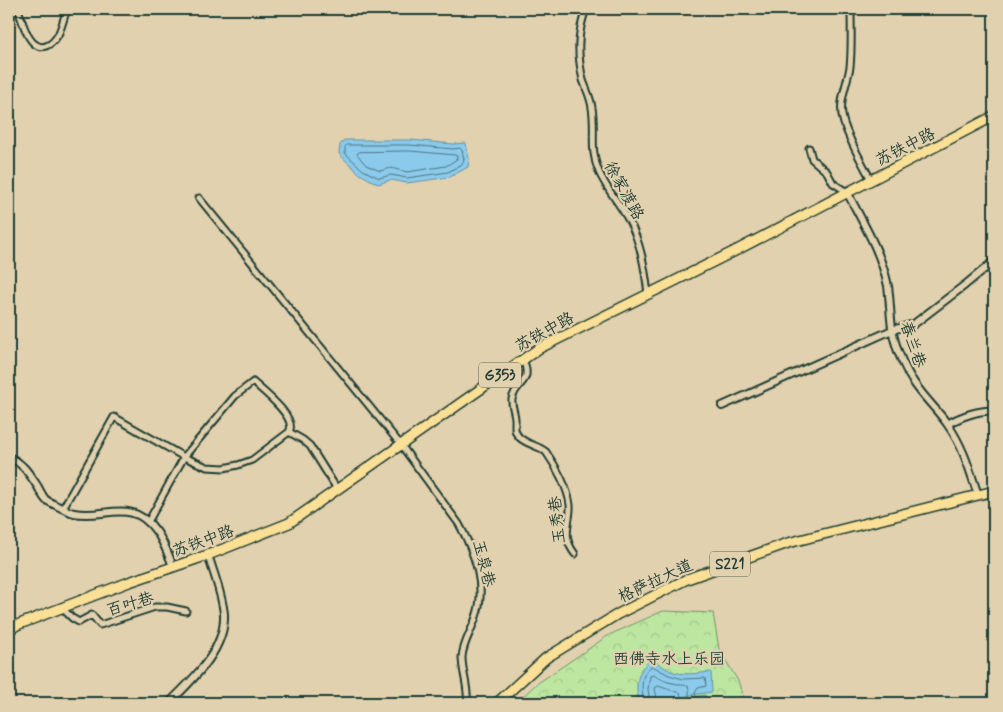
<svg xmlns="http://www.w3.org/2000/svg" width="1003" height="712" viewBox="0 0 1003 712" font-family="Mynerve,'LXGW WenKai TC',sans-serif">
  <style>
    .park { fill: url(#park-crowns); stroke: #6e926a }
    .water { fill: #8ccaec; stroke: #6092a2 }
    .lines { fill: none; stroke-linecap: round; stroke-linejoin: round }
    .shore { stroke: #4b757e; stroke-width: 1 }
    .minor-casing { stroke: #1f3d34; stroke-width: 9 }
    .tertiary-casing { stroke: #1f3d34; stroke-width: 10 }
    .primary-casing { stroke: #1f3d34; stroke-width: 12 }
    .trunk-casing { stroke: #1f3d34; stroke-width: 12 }
    .minor { stroke: #e2d1ae; stroke-width: 5 }
    .tertiary { stroke: #e2d1ae; stroke-width: 6 }
    .primary { stroke: #fadf96; stroke-width: 9 }
    .trunk { stroke: #fadf96; stroke-width: 9 }
    .labels { text-anchor: middle; stroke-width: 4.5; stroke-linejoin: round; paint-order: stroke }
    .shield { fill: #e2d1ae; stroke: #5a6959; stroke-width: 1 }
    .shield-label { font-size: 15px; font-weight: bold; fill: #1f3d34 }
    .street-label { font-size: 16px; fill: #1f3d34; stroke: #e2d1ae }
    .park-label { font-size: 16px; fill: #274539; stroke: #e2d1ae }
  </style>
  <defs>
    <pattern id="park-crowns" width="20" height="18" patternUnits="userSpaceOnUse" patternTransform="scale(1.25)"><rect width="20" height="18" fill="#bde6a1"/><path d="M2 6a3 3 0 1 1 6 0M12 15a3 3 0 1 1 6 0" fill="none" stroke="#a2c68b"/></pattern>
  </defs>
  <rect width="100%" height="100%" fill="#e2d1ae"/>
  <filter id="ink" filterUnits="userSpaceOnUse"><feTurbulence type="fractalNoise" baseFrequency=".02" numOctaves="2"/><feDisplacementMap in="SourceGraphic" scale="10" xChannelSelector="R" yChannelSelector="G"/><feConvolveMatrix kernelMatrix="1 2 1 2 8 2 1 2 1" color-interpolation-filters="sRGB"/></filter>
  <g filter="url(#ink)">
    <!-- park -->
    <path class="park" d="M663,611L713,613L719,649L738,681L743,696L731,703H516L535,685L609,635Z"/>
    <!-- water -->
    <path class="water" d="M344,140H411L453,144L466,143L469,159L468,167L450,177L407,183L391,180L378,184L360,174L339,154L340,145Z
      M650,660C658,661 663,668 671,671C684,676 697,673 711,672L712,692L690,695L679,698L671,703H639C635,686 636,672 650,660Z
      M705,695L707,703H674L680,699Z"/>
    <g class="lines">
      <!-- shore -->
      <path class="shore" d="M347,145H410L453,149L460,148L462,150L464,160L462,164L448,172L407,178L391,175L379,178L363,170L345,153V147Z
        M410,151L455,155L457,156V159L446,166L407,172L391,168L380,171L366,165L357,154L359,152Z
        M644,703C642,690 639,674 652,666L669,675L683,679L705,678L706,686L698,688L695,693L696,697L701,700L702,703
        M650,703L648,689L650,676L653,675L668,682L688,686C691,692 686,696 693,703
        M658,703L655,689L656,687L658,686L680,693L683,703"/>
      <defs>
        <path id="minor" d="M18,9C22,20 29,52 46,46C52,44 55,40 58,35C62,27 64,17 67,9
          M586,9C577,34 577,54 583,80C586,89 591,98 592,108C596,132 589,149 599,172C607,190 620,204 629,221C641,243 645,269 648,294
          M851,9C851,28 852,48 850,67C847,85 838,102 843,120C848,139 862,162 871,180
          M809,148L812,159L827,172L833,183L847,192
          M199,198L401,445L459,524C474,551 487,587 476,617C472,630 463,643 462,657C462,673 469,688 467,703
          M523,359C533,384 517,380 512,399C511,407 516,414 515,422C515,428 514,432 519,437C527,445 538,445 546,452C556,466 568,488 570,505C571,517 565,529 568,540C569,545 572,550 575,554
          M289,432L303,440L310,446L337,489
          M63,508L114,417L184,457L207,467L224,468L238,465L252,460L289,432C298,418 263,391 253,382L235,396L184,457L148,522
          M62,608L72,618L79,622L92,615L100,625L155,607H167L186,611"/>
        <path id="tertiary" d="M847,192C863,223 881,252 888,286C890,300 890,314 892,328C894,342 900,358 907,371C917,392 935,406 948,425C963,446 970,471 978,495
          M722,406L892,330L914,324L965,285L994,261
          M948,424C959,417 981,409 994,411
          M9,457C23,463 30,475 38,487C40,491 43,497 46,500C51,503 69,512 74,513C105,519 132,497 156,531C164,542 168,554 173,566
          M169,703C192,680 226,650 224,614C222,594 214,574 208,555"/>
        <path id="primary" d="M497,703L546,658L618,614L687,579L788,543L994,491"/>
        <path id="trunk" d="M9,630L17,625L129,582L208,555L289,523L538,349L735,251L994,116"/>
      </defs>
      <!-- minor casing -->
      <use href="#minor" class="minor-casing"/>
      <!-- tertiary casing -->
      <use href="#tertiary" class="tertiary-casing"/>
      <!-- primary casing -->
      <use href="#primary" class="primary-casing"/>
      <!-- trunk casing -->
      <use href="#trunk" class="trunk-casing"/>
      <!-- minor -->
      <use href="#minor" class="minor"/>
      <!-- tertiary -->
      <use href="#tertiary" class="tertiary"/>
      <!-- primary -->
      <use href="#primary" class="primary"/>
      <!-- trunk -->
      <use href="#trunk" class="trunk"/>
    </g>
  </g>
  <g class="labels">
    <!-- shield labels -->
    <g class="shield">
      <rect x="479" y="362.5" width="42" height="25" rx="4"/>
      <rect x="710" y="551.5" width="40" height="25" rx="4"/>
    </g>
    <g class="shield-label">
      <text x="500" y="380">G353</text>
      <text x="730" y="569">S221</text>
    </g>
    <!-- street labels -->
    <g class="street-label">
      <text transform="translate(905 146) rotate(-27)" y="6">苏铁中路</text>
      <text transform="translate(625 190) rotate(61)" y="6">徐家渡路</text>
      <text transform="translate(544 331) rotate(-29)" y="6">苏铁中路</text>
      <text transform="translate(914 344) rotate(71)" y="6">春兰巷</text>
      <text transform="translate(556 520) rotate(-96)" y="6">玉秀巷</text>
      <text transform="translate(203 540) rotate(-20)" y="6">苏铁中路</text>
      <text transform="translate(485 563) rotate(76)" y="6">玉泉巷</text>
      <text transform="translate(655 580) rotate(-25)" y="6">格萨拉大道</text>
      <text transform="translate(130 603) rotate(-16)" y="6">百叶巷</text>
    </g>
    <!-- park labels -->
    <g class="park-label">
      <text x="669" y="664">西佛寺水上乐园</text>
    </g>
  </g>
  <!-- margin -->
  <rect width="1003" height="712" fill="none" stroke="#e2d1ae" stroke-width="30"/>
  <rect x="15" y="15" width="973" height="682" fill="none" stroke="#1f3d34" stroke-width="2" filter="url(#ink)"/>
</svg>
